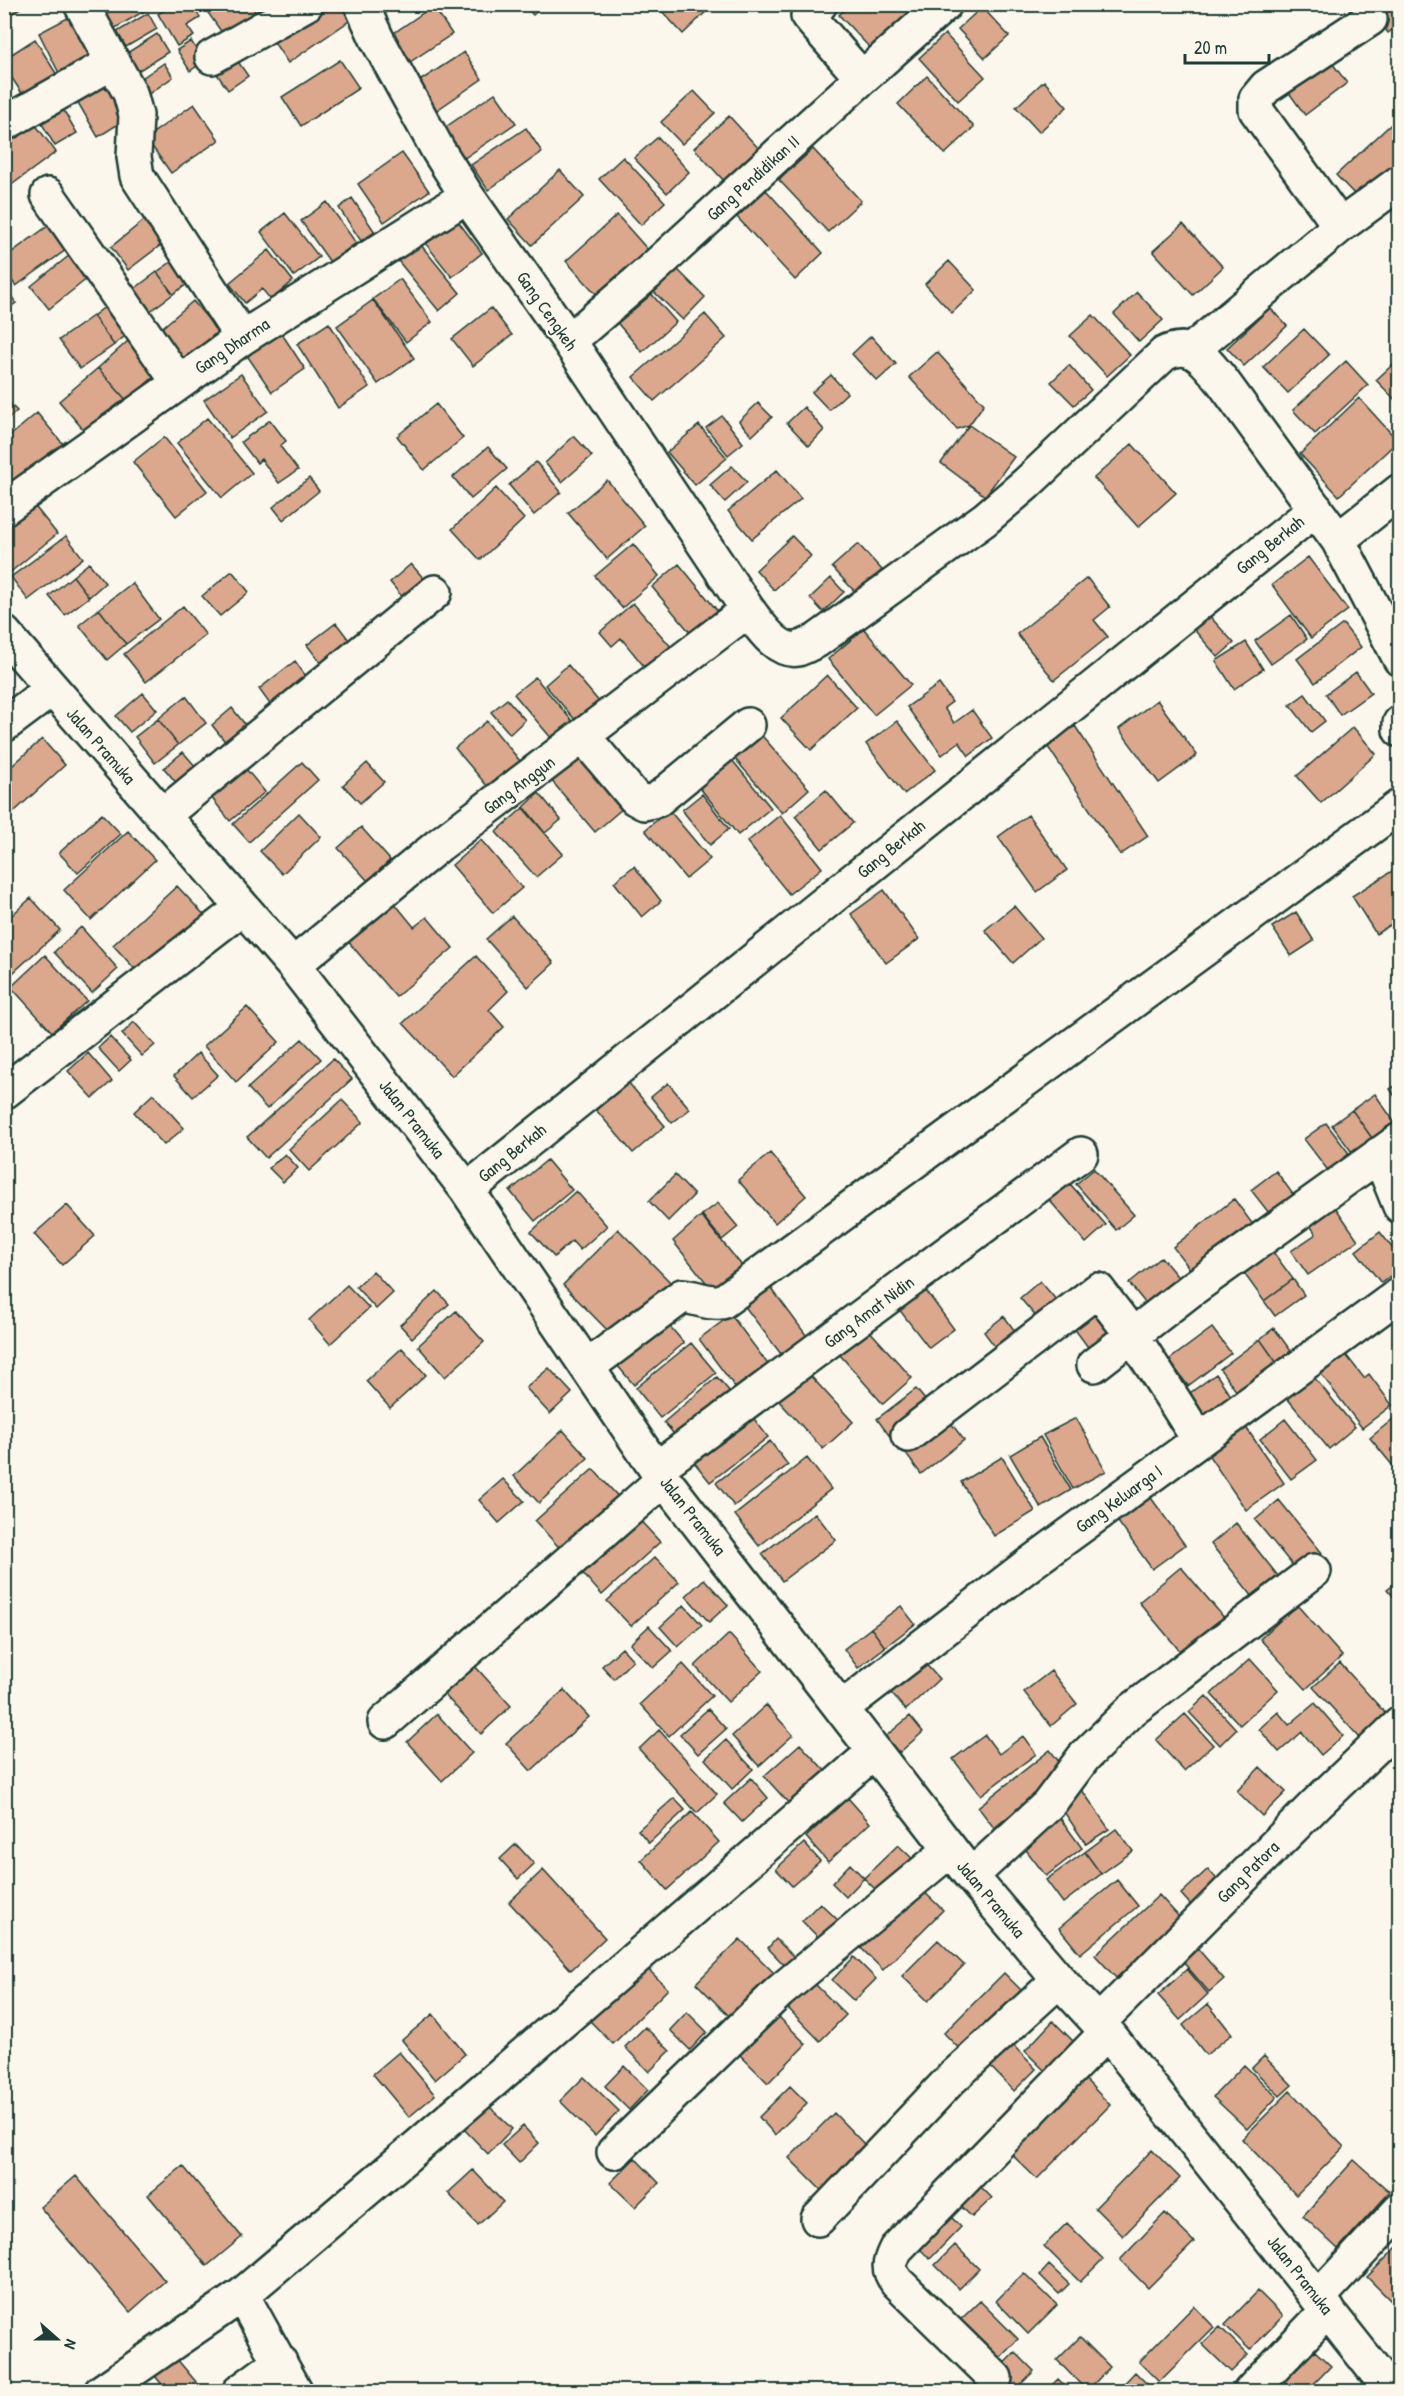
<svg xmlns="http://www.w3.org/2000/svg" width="1404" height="2396" viewBox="0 0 1404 2396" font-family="'Patrick Hand',sans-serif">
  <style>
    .building { fill: #dba88e; stroke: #1f3d34; stroke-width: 1.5 }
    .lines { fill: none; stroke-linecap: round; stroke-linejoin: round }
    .minor-casing { stroke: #1f3d34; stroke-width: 38 }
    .minor { stroke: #fbf7ec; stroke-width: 33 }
    .labels { text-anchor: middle; stroke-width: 4.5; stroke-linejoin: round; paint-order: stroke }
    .street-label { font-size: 18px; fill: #1f3d34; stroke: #fbf7ec }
  </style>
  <rect width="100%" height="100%" fill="#fbf7ec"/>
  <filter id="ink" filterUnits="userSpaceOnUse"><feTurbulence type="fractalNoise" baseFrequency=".0167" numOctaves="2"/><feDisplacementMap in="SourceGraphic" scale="12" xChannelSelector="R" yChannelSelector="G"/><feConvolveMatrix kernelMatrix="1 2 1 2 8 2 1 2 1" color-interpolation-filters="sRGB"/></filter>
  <g filter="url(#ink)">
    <!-- building -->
    <path class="building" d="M4,4H26L4,19Z
      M100,4H156L112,30Z
      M174,4H192L200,18L187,26L194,36L177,46L158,14Z
      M213,4H250L262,21L230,44L206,10Z
      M319,4H342L352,19L288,63L271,38Z
      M523,4H545L533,15Z
      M663,4H714L683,34L659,8Z
      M850,4L921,5L872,50L839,15Z
      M1367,4H1400V24L1388,33Z
      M433,6L452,34L410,62L391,35Z
      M982,7L1009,36L985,58L958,29Z
      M79,12L104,62L64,83L39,33Z
      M148,13L157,29L126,47L117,32Z
      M157,34L168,52L130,76L119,58Z
      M945,34L985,77L958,101L919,58Z
      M35,39L60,80L27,101L4,66V59Z
      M191,41L204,61L190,71L177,50Z
      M230,50L248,76L228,90L210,64Z
      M464,52L482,79L434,112L415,84Z
      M1324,52L1347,83L1305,115L1282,83Z
      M340,60L359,88L301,126L282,97Z
      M164,63L173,77L143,98L133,84Z
      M103,76L128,118L98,137L73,94Z
      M927,76L974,127L945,154L898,104Z
      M1044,81L1067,107L1039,132L1016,107Z
      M694,91L715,113L682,144L661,122Z
      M495,93L516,123L463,159L443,129Z
      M57,99L77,133L55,146L35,112Z
      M194,104L219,140L171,173L146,138Z
      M29,116L56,152L10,186L4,179V134Z
      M729,116L760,150L725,182L694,148Z
      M1400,116V165L1361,201L1336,175Z
      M526,128L542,152L488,190L471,165Z
      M658,137L689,172L667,193L634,158Z
      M813,149L861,201L828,232L779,180Z
      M402,153L429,191L384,222L358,184Z
      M623,157L665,202L641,225L599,179Z
      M560,170L584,197L532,245L508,219Z
      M766,190L823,253L795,280L737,217Z
      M352,198L375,232L361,241L339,208Z
      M327,202L356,243L330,262L301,221Z
      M285,213L319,257L294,276L261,232Z
      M617,215L648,250L597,295L566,261Z
      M148,217L166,241L128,270L111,247Z
      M457,220L482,253L452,277L426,244Z
      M52,223L70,247L16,286L4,270V258Z
      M1183,224L1223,267L1193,295L1153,251Z
      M4,230L12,241L4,246Z
      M416,239L460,293L439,311L395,257Z
      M269,250L293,281L271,300L262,289L245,303L229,283Z
      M75,251L93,274L49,309L31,286Z
      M177,258L193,280L173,294L157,272Z
      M949,261L976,290L952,313L925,284Z
      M675,267L705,297L683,320L652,290Z
      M157,272L173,294L142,317L126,295Z
      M400,279L432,322L406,342L373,299Z
      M4,285L16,303L4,311Z
      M647,289L676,322L642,352L614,319Z
      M1137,292L1163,320L1139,342L1114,314Z
      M373,300L414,358L378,384L337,326Z
      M193,301L218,331L183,362L157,332Z
      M110,303L130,332L114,345L93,316Z
      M491,308L512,335L473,366L452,339Z
      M1270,308L1287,326L1244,366L1227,348Z
      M705,314L726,338L654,401L633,377Z
      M1093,315L1130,355L1107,376L1070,336Z
      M93,316L114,345L80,369L59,340Z
      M329,323L369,387L338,408L297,344Z
      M1304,329L1329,355L1288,393L1263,367Z
      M280,331L305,369L272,392L246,354Z
      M871,336L896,364L877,381L852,354Z
      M129,340L158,373L127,401L98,368Z
      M937,352L984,404L969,425L957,429L909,377Z
      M1400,358V405L1376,380Z
      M1346,361L1368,385L1315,434L1293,410Z
      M1069,365L1091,390L1074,405L1051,382Z
      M98,368L127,401L88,435L59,401Z
      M241,374L268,411L230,438L204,400Z
      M831,375L847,393L829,410L812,392Z
      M4,398L17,411L4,423Z
      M1359,398L1398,441L1339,496L1300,454Z
      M758,403L772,417L752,436L739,421Z
      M436,404L463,438L424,470L397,436Z
      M804,407L824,430L809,446L787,423Z
      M37,413L63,444L5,493L4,441Z
      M722,416L743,443L728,455L706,428Z
      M207,418L252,473L222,498L177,443Z
      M270,420L286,441L280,446L298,470L279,483L261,459L257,463L241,442Z
      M699,425L727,458L695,485L667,452Z
      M969,425L1014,457L985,496L941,463Z
      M574,436L592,456L562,482L545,463Z
      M164,437L207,491L176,516L133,462Z
      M1132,444L1176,493L1138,527L1094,478Z
      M488,447L507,469L471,499L453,477Z
      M536,462L561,492L534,515L509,485Z
      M732,466L747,482L725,502L710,485Z
      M777,470L801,499L752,539L728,511Z
      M309,478L319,491L283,520L273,507Z
      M607,480L645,526L607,559L568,513Z
      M496,488L524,519L480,560L452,529Z
      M33,504L57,534L7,575L4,571V528Z
      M66,536L83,558L28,600L11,577Z
      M792,536L811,556L774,590L756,570Z
      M633,544L659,576L622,608L595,576Z
      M858,544L882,570L857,594L832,567Z
      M1308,557L1348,610L1311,638L1272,585Z
      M89,563L105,583L89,597L73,576Z
      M411,564L433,589L411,608L390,582Z
      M679,564L720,614L693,636L652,587Z
      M232,571L249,592L220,616L202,596Z
      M73,576L89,597L65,615L49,596Z
      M831,578L844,592L823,612L810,598Z
      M1087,578L1110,607L1094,620L1108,637L1054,680L1017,634Z
      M132,583L159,619L126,644L99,609Z
      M633,603L672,648L647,670L621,638L612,646L600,632Z
      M183,606L206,635L146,682L124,654Z
      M99,609L126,644L107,660L79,625Z
      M1204,610L1234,643L1218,657L1189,624Z
      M1291,615L1307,639L1271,664L1255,641Z
      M336,623L356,649L327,671L307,645Z
      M1343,624L1361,647L1315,683L1297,659Z
      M864,629L911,685L874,715L828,659Z
      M1246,642L1263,669L1234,689L1216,661Z
      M295,661L313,686L277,714L259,689Z
      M568,665L600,703L577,722L545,685Z
      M1356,672L1371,693L1340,715L1326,694Z
      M827,675L857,708L811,750L781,718Z
      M535,677L573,722L552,739L514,694Z
      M939,684L952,702L944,708L954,723L972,710L992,738L969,756L959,742L942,755L907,707Z
      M143,693L157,710L130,732L116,716Z
      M1305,694L1325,721L1311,732L1290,705Z
      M186,696L206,723L178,745L158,719Z
      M507,699L525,720L510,734L491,712Z
      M1157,700L1197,755L1159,783L1119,729Z
      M232,708L251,732L231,749L212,725Z
      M158,719L178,745L155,763L135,737Z
      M487,721L520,761L488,787L455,748Z
      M897,721L935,770L904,794L866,744Z
      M1075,726L1148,836L1120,855L1046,744Z
      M1353,727L1376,754L1321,803L1297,776Z
      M756,729L809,789L782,813L729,752Z
      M42,739L65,765L4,821V773Z
      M587,750L630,802L595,832L551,780Z
      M183,752L203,775L184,792L164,768Z
      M728,755L771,808L738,835L695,782Z
      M302,762L318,780L249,842L233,824Z
      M367,763L384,782L360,803L343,785Z
      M242,764L265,792L230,821L207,792Z
      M826,790L853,823L822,849L795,816Z
      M539,793L561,820L545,833L524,807Z
      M702,794L729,829L710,845L682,810Z
      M523,808L563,854L536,877L496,832Z
      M669,810L710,859L686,879L645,830Z
      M299,813L321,837L282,874L260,851Z
      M102,814L121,834L78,873L59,853Z
      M780,815L822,868L789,894L747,842Z
      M1028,815L1067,870L1037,892L998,837Z
      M361,827L390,860L368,881L338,848Z
      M128,831L155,860L91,920L64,890Z
      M481,840L522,888L493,913L452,865Z
      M634,866L661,901L642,917L614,882Z
      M1400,866V919L1376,934L1352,896Z
      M177,886L207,918L143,978L113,945Z
      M884,890L919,939L886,963L851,914Z
      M31,898L60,930L4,981V922Z
      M392,900L414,927L427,917L453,948L396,997L346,939Z
      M1014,906L1041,938L1013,963L985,930Z
      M1296,912L1314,941L1291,956L1272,927Z
      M512,916L554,963L528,987L486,939Z
      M81,927L118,969L92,993L54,952Z
      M45,955L87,1001L52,1032L11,987Z
      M476,956L508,991L489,1010L504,1027L452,1076L403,1023Z
      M247,1007L279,1042L236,1082L204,1046Z
      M134,1022L155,1045L142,1056L122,1034Z
      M110,1037L131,1060L119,1071L98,1048Z
      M302,1039L321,1059L267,1109L248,1088Z
      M88,1053L112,1081L93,1098L68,1071Z
      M198,1053L218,1075L193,1097L174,1076Z
      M333,1059L352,1079L266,1158L247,1137Z
      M628,1082L665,1126L633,1153L596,1110Z
      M668,1083L690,1109L672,1123L651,1097Z
      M1400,1083V1104L1390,1089Z
      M153,1094L184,1128L164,1145L134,1112Z
      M1375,1094L1400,1130L1379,1148L1352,1110Z
      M342,1100L363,1122L309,1171L289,1149Z
      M1352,1110L1379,1148L1359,1162L1332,1125Z
      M1326,1123L1357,1164L1336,1181L1304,1139Z
      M770,1153L806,1196L775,1223L738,1180Z
      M285,1154L298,1168L283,1182L269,1168Z
      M547,1160L572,1190L535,1221L510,1191Z
      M1094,1169L1134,1215L1116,1230L1076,1184Z
      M1276,1171L1300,1204L1276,1222L1251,1190Z
      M675,1175L694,1195L668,1221L649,1201Z
      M1064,1177L1106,1225L1086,1243L1045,1195Z
      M576,1191L607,1226L580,1250L572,1241L554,1257L531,1232Z
      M1234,1199L1254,1226L1193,1273L1173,1247Z
      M1331,1201L1358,1240L1308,1275L1291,1251L1316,1234L1305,1218Z
      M718,1203L738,1227L722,1240L702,1215Z
      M67,1205L95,1236L62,1265L34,1234Z
      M701,1216L743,1267L713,1291L673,1241Z
      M618,1229L673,1285L617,1340L563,1285Z
      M1380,1232L1400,1258V1269L1381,1283L1356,1251Z
      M1267,1244L1293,1279L1264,1301L1238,1265Z
      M1161,1257L1187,1288L1155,1315L1129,1283Z
      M373,1271L393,1293L376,1309L356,1287Z
      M1293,1279L1304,1295L1275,1316L1264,1301Z
      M1040,1281L1064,1309L1044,1326L1020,1298Z
      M347,1285L369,1308L330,1344L309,1320Z
      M769,1285L812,1343L787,1362L743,1304Z
      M924,1288L954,1329L929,1348L898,1308Z
      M437,1291L449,1304L412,1338L400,1325Z
      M1101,1295L1126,1329L1093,1354L1068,1320Z
      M456,1311L484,1342L445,1377L418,1346Z
      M731,1315L773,1371L741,1395L699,1339Z
      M1004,1316L1022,1341L1002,1356L984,1332Z
      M667,1323L684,1343L634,1385L617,1365Z
      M1212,1328L1231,1353L1188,1386L1169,1360Z
      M1274,1328L1296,1358L1281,1369L1260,1339Z
      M868,1329L912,1378L883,1404L840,1355Z
      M1260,1339L1281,1369L1242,1399L1220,1369Z
      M691,1343L716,1373L660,1418L636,1388Z
      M402,1348L426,1375L390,1408L366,1381Z
      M1346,1355L1364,1378L1369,1374L1392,1405L1362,1428L1321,1374Z
      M549,1368L572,1393L550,1414L526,1388Z
      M807,1372L853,1422L823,1449L777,1399Z
      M1216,1374L1236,1403L1202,1426L1183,1398Z
      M1313,1376L1355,1427L1329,1449L1287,1398Z
      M717,1377L737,1400L683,1445L664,1422Z
      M916,1389L931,1407L891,1438L877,1419Z
      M748,1411L768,1437L710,1482L690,1457Z
      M1400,1413V1460L1393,1466L1370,1438Z
      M1076,1418L1106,1471L1073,1489L1043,1435Z
      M948,1419L964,1440L921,1474L905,1453Z
      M1285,1419L1317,1460L1291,1479L1260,1439Z
      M1245,1426L1284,1483L1246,1510L1207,1453Z
      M563,1430L588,1458L539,1503L514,1476Z
      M1040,1437L1071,1490L1041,1508L1010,1455Z
      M770,1441L788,1465L734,1506L716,1483Z
      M1002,1457L1035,1511L994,1536L961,1482Z
      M807,1458L831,1489L759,1546L735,1515Z
      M593,1469L623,1502L566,1555L535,1521Z
      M503,1479L524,1501L499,1523L479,1500Z
      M1149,1495L1185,1545L1152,1569L1116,1519Z
      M1279,1500L1322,1553L1299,1573L1255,1520Z
      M815,1513L836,1540L782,1581L762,1554Z
      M635,1515L660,1542L602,1595L578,1568Z
      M1236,1523L1278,1576L1253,1597L1211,1544Z
      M655,1557L679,1582L631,1626L607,1601Z
      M1181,1567L1226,1620L1184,1656L1139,1602Z
      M704,1579L728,1605L709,1622L686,1596Z
      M1400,1579V1604L1387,1589Z
      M684,1605L702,1625L678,1647L660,1627Z
      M1297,1605L1342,1656L1306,1689L1260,1639Z
      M901,1606L915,1624L885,1647L871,1628Z
      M649,1626L672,1651L653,1668L630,1644Z
      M871,1628L885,1647L858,1668L844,1649Z
      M729,1634L762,1671L728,1702L695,1666Z
      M622,1648L633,1660L614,1679L602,1666Z
      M1250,1659L1278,1690L1240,1725L1211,1694Z
      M923,1661L939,1679L906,1710L890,1692Z
      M1340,1663L1386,1714L1360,1738L1313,1687Z
      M473,1664L511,1706L481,1734L442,1692Z
      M683,1664L712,1696L669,1736L640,1704Z
      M1051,1671L1077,1704L1051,1726L1024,1692Z
      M564,1690L589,1717L531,1771L506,1743Z
      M1206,1696L1236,1729L1220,1745L1189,1712Z
      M1315,1703L1343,1736L1321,1755L1302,1732L1279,1752L1259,1729L1278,1712L1289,1725Z
      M766,1705L793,1735L759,1766L732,1736Z
      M708,1709L726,1729L698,1754L680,1734Z
      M437,1714L472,1753L442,1781L407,1742Z
      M1185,1714L1213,1745L1184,1771L1156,1740Z
      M910,1716L923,1732L899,1753L885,1737Z
      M659,1730L717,1794L697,1813L639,1749Z
      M985,1735L999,1754L1023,1736L1036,1754L981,1795L953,1759Z
      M726,1740L753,1769L732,1789L705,1759Z
      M800,1744L829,1775L793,1808L764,1776Z
      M1050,1750L1066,1771L994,1828L978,1807Z
      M1260,1767L1286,1792L1262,1816L1237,1791Z
      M751,1778L768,1798L742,1822L724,1803Z
      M1082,1790L1109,1829L1086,1844L1060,1806Z
      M674,1798L685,1810L649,1843L638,1830Z
      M848,1798L870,1823L828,1862L806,1837Z
      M692,1812L719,1842L667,1890L641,1860Z
      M1060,1818L1082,1848L1046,1876L1023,1846Z
      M1116,1829L1133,1851L1101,1874L1085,1852Z
      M804,1843L820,1861L792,1886L776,1869Z
      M516,1844L534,1864L518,1879L500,1859Z
      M898,1845L916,1862L882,1896L864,1878Z
      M1085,1852L1101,1874L1063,1903L1046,1880Z
      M850,1864L864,1878L846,1897L832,1883Z
      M1208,1869L1224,1887L1197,1912L1181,1894Z
      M543,1870L605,1938L571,1970L509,1902Z
      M1117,1880L1138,1906L1080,1954L1059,1928Z
      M920,1888L943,1910L883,1970L861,1948Z
      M1159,1895L1181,1919L1116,1978L1095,1955Z
      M820,1903L840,1922L821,1940L802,1921Z
      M740,1939L775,1974L731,2018L696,1983Z
      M776,1939L796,1959L787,1968L768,1948Z
      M938,1940L964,1965L928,2001L902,1976Z
      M1198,1949L1224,1979L1209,1992L1183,1962Z
      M854,1957L876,1979L854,2001L832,1980Z
      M640,1961L668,1989L613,2044L585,2016Z
      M1187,1969L1208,1994L1180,2020L1158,1995Z
      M1004,1973L1025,1994L965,2055L944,2033Z
      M811,1980L846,2015L820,2041L786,2006Z
      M1208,2004L1232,2034L1206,2055L1183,2025Z
      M771,2009L806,2044L768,2083L733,2048Z
      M687,2012L707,2032L690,2050L670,2030Z
      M433,2014L465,2054L435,2080L402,2040Z
      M1053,2021L1079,2047L1051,2077L1025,2051Z
      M645,2027L670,2051L649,2072L625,2047Z
      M1009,2041L1036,2069L1014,2091L987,2063Z
      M399,2052L435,2095L409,2117L373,2074Z
      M1264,2056L1292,2085L1280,2096L1252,2068Z
      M1244,2065L1277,2097L1247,2129L1213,2097Z
      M624,2066L648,2090L629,2110L605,2086Z
      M1082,2076L1110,2105L1037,2179L1008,2151Z
      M584,2077L619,2111L595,2136L560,2101Z
      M790,2086L807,2103L775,2135L759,2117Z
      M1290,2091L1344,2147L1296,2195L1242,2139Z
      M487,2104L512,2129L488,2154L463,2128Z
      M834,2113L866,2146L822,2191L789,2158Z
      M523,2126L539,2143L519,2163L502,2145Z
      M1152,2150L1180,2178L1123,2236L1095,2208Z
      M635,2158L659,2183L635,2207L610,2183Z
      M1354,2160L1390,2192L1338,2249L1303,2216Z
      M183,2166L242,2237L207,2266L148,2195Z
      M473,2170L503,2202L478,2225L448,2193Z
      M969,2175L992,2198L972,2217L949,2195Z
      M76,2176L165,2281L130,2312L40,2207Z
      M945,2211L961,2227L930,2259L914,2243Z
      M1165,2213L1194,2242L1148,2288L1120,2260Z
      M1067,2223L1103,2259L1080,2282L1044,2246Z
      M1400,2244V2297L1393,2303L1367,2277Z
      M955,2245L979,2269L959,2289L935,2265Z
      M1049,2265L1069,2284L1059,2294L1040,2275Z
      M1024,2273L1057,2305L1028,2334L996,2301Z
      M1258,2291L1283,2316L1250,2350L1225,2325Z
      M980,2301L1018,2339L997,2361L958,2322Z
      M1194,2306L1214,2327L1159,2382L1139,2362Z
      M1400,2306V2322L1392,2314Z
      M1220,2327L1248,2355L1231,2372L1202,2344Z
      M1080,2337L1110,2367L1087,2391L1057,2360Z
      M1315,2351L1331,2366L1306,2392H1294L1284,2382Z
      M1015,2352L1034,2371L1014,2391L995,2373Z
      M176,2358L202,2389L199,2392H168L155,2376Z
      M1135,2372L1155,2392H1116Z
      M134,2373L150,2392H112Z
      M1058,2379L1071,2392H1045Z"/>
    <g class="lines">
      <defs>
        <path id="minor" d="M81,4L130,93L136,115L134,157L137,176L242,338
          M361,4L377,39L438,150L467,196L569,341L748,610C759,624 776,653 798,649C804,647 811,643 816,641L985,519L1026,484L1164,354C1193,339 1206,362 1223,382L1338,540L1400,659
          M212,57L306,4
          M862,78L945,4
          M4,124L113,62
          M48,195L179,383
          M1340,226L1256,110V99L1266,87L1370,19
          M569,341L647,274L862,78L808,16L820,4
          M1192,350L1340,226L1400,182
          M4,508L242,338L467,196
          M1338,540L1400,491
          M4,633L293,965L467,1190L656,1469L971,1876L1059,1980L1107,2032L1392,2392
          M1400,723V730
          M4,725L52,689
          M583,736L635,798L644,803L657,800L748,725
          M162,816L435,592
          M293,965L439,845L748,610
          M4,1092L242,908
          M1379,1154L1400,1206
          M467,1190L1316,509
          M1094,1365L1192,1289L1400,1140
          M587,1367L682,1296C697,1297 707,1304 722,1302L1400,806
          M908,1435L1098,1290L1133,1336L1199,1440
          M656,1469L1081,1154
          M842,1708L1028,1565L1400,1294
          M385,1722L664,1479
          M971,1876L1048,1805L1084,1757L1132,1710L1314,1571
          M1099,2022L1316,1804L1400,1724
          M614,2152L779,1992L950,1850
          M818,2219L952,2078L1059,1980
          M242,2295L296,2392
          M1318,2298L1400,2210
          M995,2378L897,2282C887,2269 889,2263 896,2249L1107,2032
          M101,2392L242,2295L418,2146L874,1752
          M239,2392L280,2362
          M1250,2392L1328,2310"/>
      </defs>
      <!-- minor casing -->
      <use href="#minor" class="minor-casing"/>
      <!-- minor -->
      <use href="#minor" class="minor"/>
    </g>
  </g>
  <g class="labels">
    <!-- street labels -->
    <g class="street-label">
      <text transform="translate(753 178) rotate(-42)" y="6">Gang Pendidikan II</text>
      <text transform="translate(547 311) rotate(55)" y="6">Gang Cengkeh</text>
      <text transform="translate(232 346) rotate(-34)" y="6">Gang Dharma</text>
      <text transform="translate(1270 545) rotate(-39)" y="6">Gang Berkah</text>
      <text transform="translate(101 746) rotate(49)" y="6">Jalan Pramuka</text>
      <text transform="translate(519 785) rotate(-37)" y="6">Gang Anggun</text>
      <text transform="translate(891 849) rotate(-39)" y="6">Gang Berkah</text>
      <text transform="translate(412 1119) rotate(52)" y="6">Jalan Pramuka</text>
      <text transform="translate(512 1153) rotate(-39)" y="6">Gang Berkah</text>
      <text transform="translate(869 1312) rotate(-37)" y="6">Gang Amat Nidin</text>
      <text transform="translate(1119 1499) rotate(-36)" y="6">Gang Keluarga I</text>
      <text transform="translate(693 1516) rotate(52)" y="6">Jalan Pramuka</text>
      <text transform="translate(1248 1872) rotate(-45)" y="6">Gang Patora</text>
      <text transform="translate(991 1899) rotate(50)" y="6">Jalan Pramuka</text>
      <text transform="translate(1300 2275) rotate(52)" y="6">Jalan Pramuka</text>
    </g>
  </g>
  <!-- margin -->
  <rect width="1404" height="2396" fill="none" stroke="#fbf7ec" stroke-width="24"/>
  <rect x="12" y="12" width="1380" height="2372" fill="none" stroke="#1f3d34" stroke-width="2" filter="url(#ink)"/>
  <!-- north arrow -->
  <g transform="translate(57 2339) rotate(111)" stroke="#fbf7ec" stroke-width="4.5" paint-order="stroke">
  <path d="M0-4.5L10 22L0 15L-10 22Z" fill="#1f3d34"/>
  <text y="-9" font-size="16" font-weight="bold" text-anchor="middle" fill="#1f3d34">N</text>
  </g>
  <!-- scale -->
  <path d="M1185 54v9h84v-9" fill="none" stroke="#1f3d34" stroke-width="3"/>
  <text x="1194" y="54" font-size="18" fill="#1f3d34" stroke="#fbf7ec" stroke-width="4.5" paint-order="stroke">20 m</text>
</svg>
